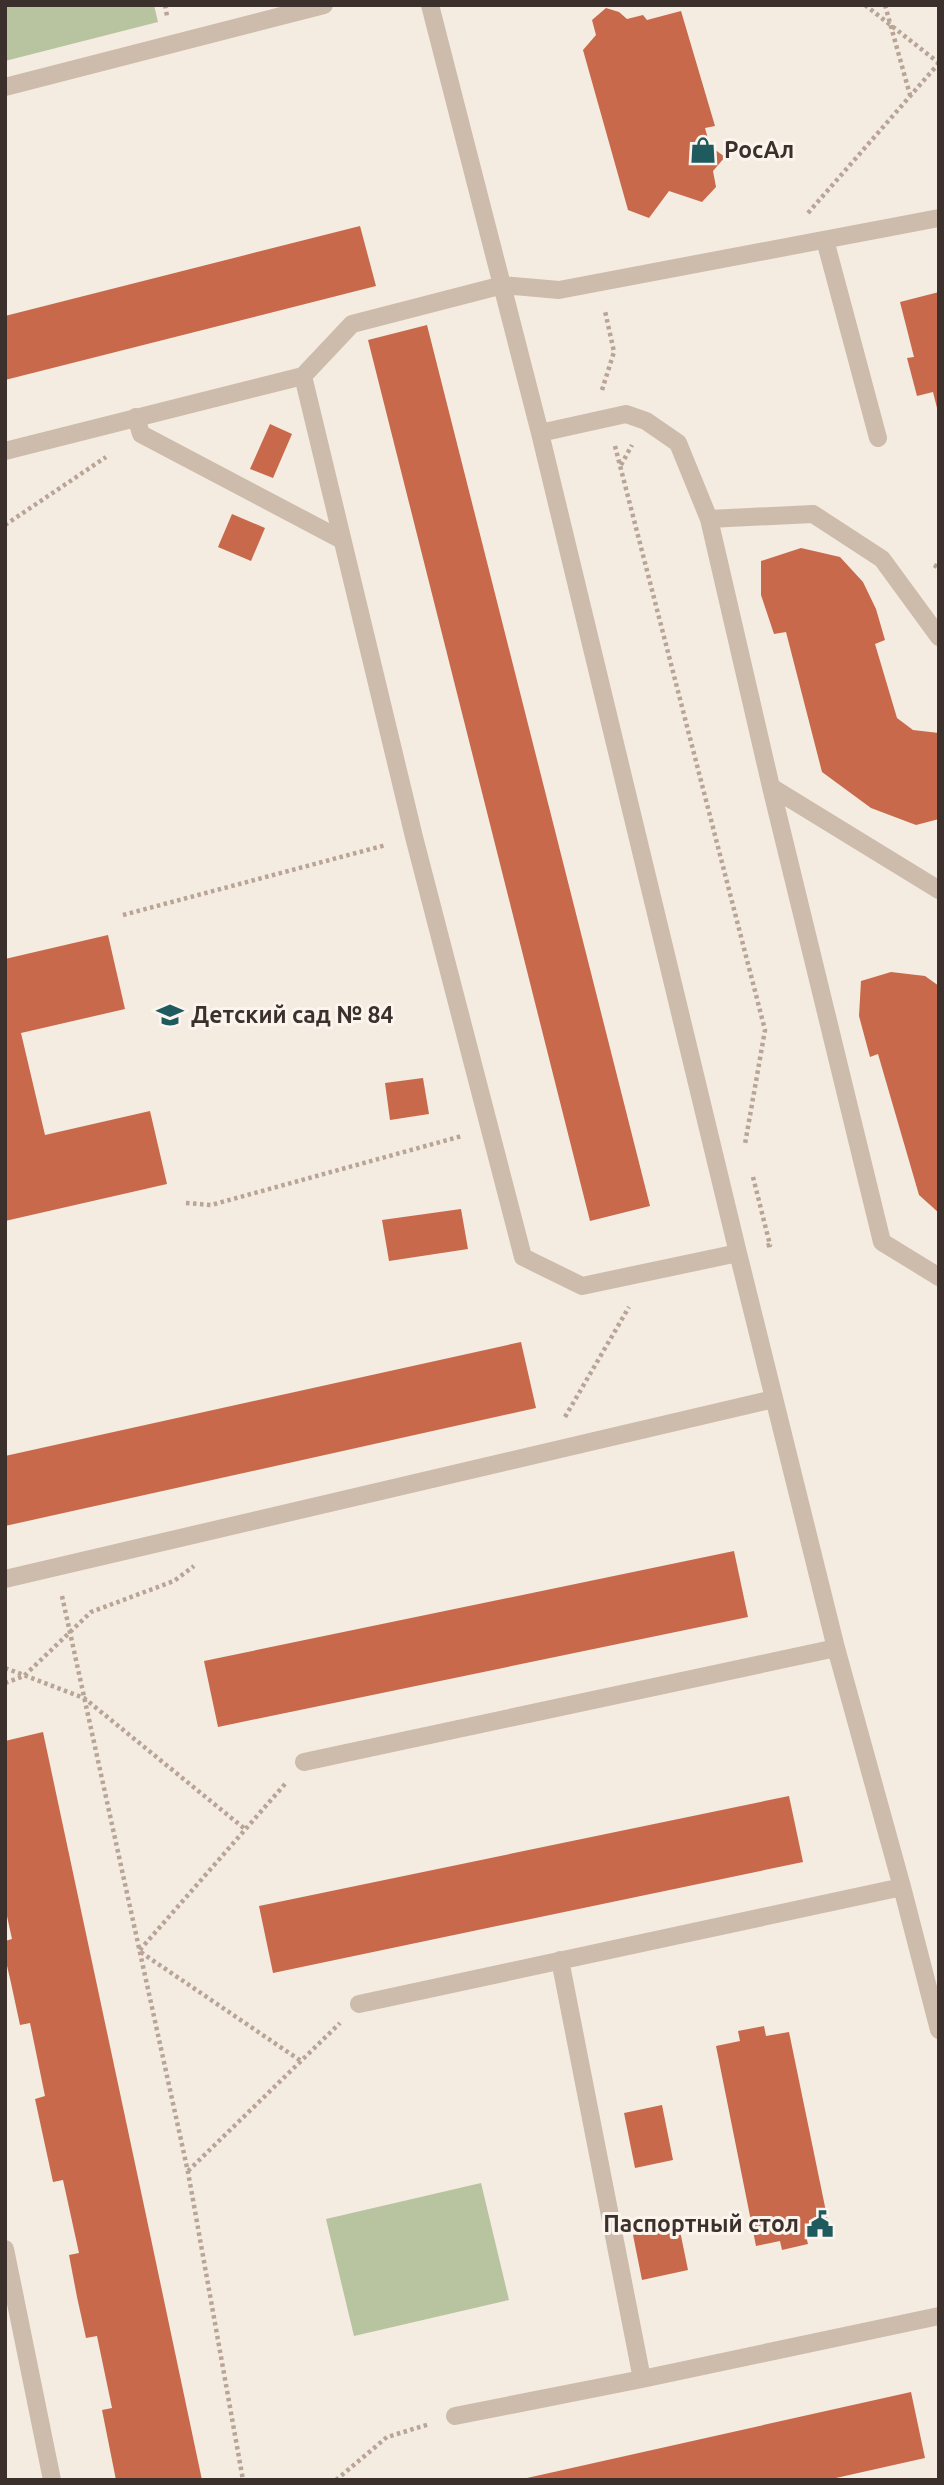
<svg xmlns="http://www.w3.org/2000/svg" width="944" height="2485" viewBox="0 0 944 2485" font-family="Ubuntu,sans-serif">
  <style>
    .green { fill: #b8c4a0 }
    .building { fill: #c8694b }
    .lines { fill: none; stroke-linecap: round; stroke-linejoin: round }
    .path { stroke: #b9a596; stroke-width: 4.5; stroke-dasharray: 3.5 3.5; stroke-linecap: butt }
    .service { stroke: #cdbbac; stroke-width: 18 }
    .minor { stroke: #cdbbac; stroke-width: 18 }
    .labels { text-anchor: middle; stroke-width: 6; stroke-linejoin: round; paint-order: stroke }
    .poi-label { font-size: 23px; font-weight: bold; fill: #3b302b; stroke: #fbf5ee; text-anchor: start }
  </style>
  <rect width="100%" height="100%" fill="#f4ebe1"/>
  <!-- green -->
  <path class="green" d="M5,5H154L158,22L5,61Z
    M481,2183L509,2300L354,2336L326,2219Z"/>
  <!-- building -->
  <path class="building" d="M606,8L619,12L627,19L643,15L647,20L681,11L715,126L705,128L710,146L725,157L713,171L716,187L702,202L669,191L649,218L628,210L583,50L596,35L592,20Z
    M360,226L376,286L5,380V316Z
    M939,292V412H938L933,392L917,396L907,358L914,357L900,302Z
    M427,325L650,1206L590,1221L368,340Z
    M270,424L292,434L273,478L250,469Z
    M232,514L265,528L251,561L218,547Z
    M801,548L840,557L863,582L876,609L885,640L875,644L897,718L913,730L939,733V819L916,825L871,808L822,772L786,632L774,634L761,595V561Z
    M108,935L125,1009L21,1033L45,1135L150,1111L167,1184L5,1221V959Z
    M891,972L925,976L939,986V1213L919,1195L878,1054L870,1057L859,1016L861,981Z
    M423,1078L429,1114L390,1120L385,1083Z
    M461,1209L468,1249L389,1261L382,1220Z
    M521,1342L536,1408L5,1526V1456Z
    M734,1551L748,1617L218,1727L204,1661Z
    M43,1732L143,2201L202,2480H116L102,2410L112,2408L97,2336L86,2338L77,2297L69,2255L79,2253L63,2180L53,2182L35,2099L45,2096L30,2023L20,2025L11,1983L5,1957V1941L12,1939L5,1907V1741Z
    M789,1796L803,1862L273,1973L259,1906Z
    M764,2026L766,2036L789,2032L830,2231L806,2236L808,2244L782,2250L780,2241L756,2246L716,2046L740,2041L738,2031Z
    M662,2105L673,2160L635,2168L624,2113Z
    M679,2226L688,2270L642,2280L633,2235Z
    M911,2392L925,2458L827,2480H518Z"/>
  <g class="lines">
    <!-- path -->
    <path class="path" d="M165,5L167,16
      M865,5L939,63
      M885,5L910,95
      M808,213L939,63
      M602,390L614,352L605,311
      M615,446L765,1030L745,1144
      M621,465L632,445
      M5,525L106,457
      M934,565L939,568
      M123,915L386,845
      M753,1177L770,1245L765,1246
      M186,1203L211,1205L462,1136
      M565,1417L629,1307
      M62,1596L188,2172L243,2480
      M5,1668L84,1698L245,1829
      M5,1683L24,1676L91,1612L174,1581L194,1566
      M285,1784L139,1951L301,2061
      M188,2171L340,2023
      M336,2480L387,2437L430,2424"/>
    <!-- service -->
    <path class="service" d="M430,5L540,433L738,1253L836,1648L902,1887L939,2030
      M825,240L878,438
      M303,376L352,324L503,285L559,290L939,218
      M136,417L141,434L342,540
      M540,433L626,414L646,421L678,443L709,519L771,787L939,890
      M5,451L303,376L414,837L523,1257L582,1286L738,1253
      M709,519L813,514L882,559L939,637
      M771,787L882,1242L939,1277
      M5,1579L774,1399
      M304,1762L836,1648
      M560,1960L642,2379
      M359,2004L902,1887
      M5,2249L52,2480
      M455,2416L642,2379L939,2316"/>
    <!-- minor -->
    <path class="minor" d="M5,87L324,5"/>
  </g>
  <!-- icons -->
  <defs>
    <symbol id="shop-bare" viewBox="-9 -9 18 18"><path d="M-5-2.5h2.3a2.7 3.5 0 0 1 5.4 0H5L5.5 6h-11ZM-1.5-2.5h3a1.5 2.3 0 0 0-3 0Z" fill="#1f5a5e" stroke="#fbf5ee" stroke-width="2.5" paint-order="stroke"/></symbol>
    <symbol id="school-bare" viewBox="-9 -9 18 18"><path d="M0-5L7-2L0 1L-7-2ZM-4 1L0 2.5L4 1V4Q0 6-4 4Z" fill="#1f5a5e" stroke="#fbf5ee" stroke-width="2.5" paint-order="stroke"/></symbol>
    <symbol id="civic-bare" viewBox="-9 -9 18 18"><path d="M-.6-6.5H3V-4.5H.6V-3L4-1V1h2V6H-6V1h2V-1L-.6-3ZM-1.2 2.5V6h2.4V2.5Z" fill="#1f5a5e" stroke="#fbf5ee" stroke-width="2.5" paint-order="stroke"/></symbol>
  </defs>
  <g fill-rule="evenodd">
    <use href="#shop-bare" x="684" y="131" width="38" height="38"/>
    <use href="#school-bare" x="151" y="996" width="38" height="38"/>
    <use href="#civic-bare" x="801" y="2205" width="38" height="38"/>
  </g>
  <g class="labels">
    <!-- poi labels -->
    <g class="poi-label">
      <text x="724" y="158">РосАл</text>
      <text x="191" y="1023">Детский сад № 84</text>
      <text x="799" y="2232" text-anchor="end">Паспортный стол</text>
    </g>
  </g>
  <!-- border -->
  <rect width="944" height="2485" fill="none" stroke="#3b302b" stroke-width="14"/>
</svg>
